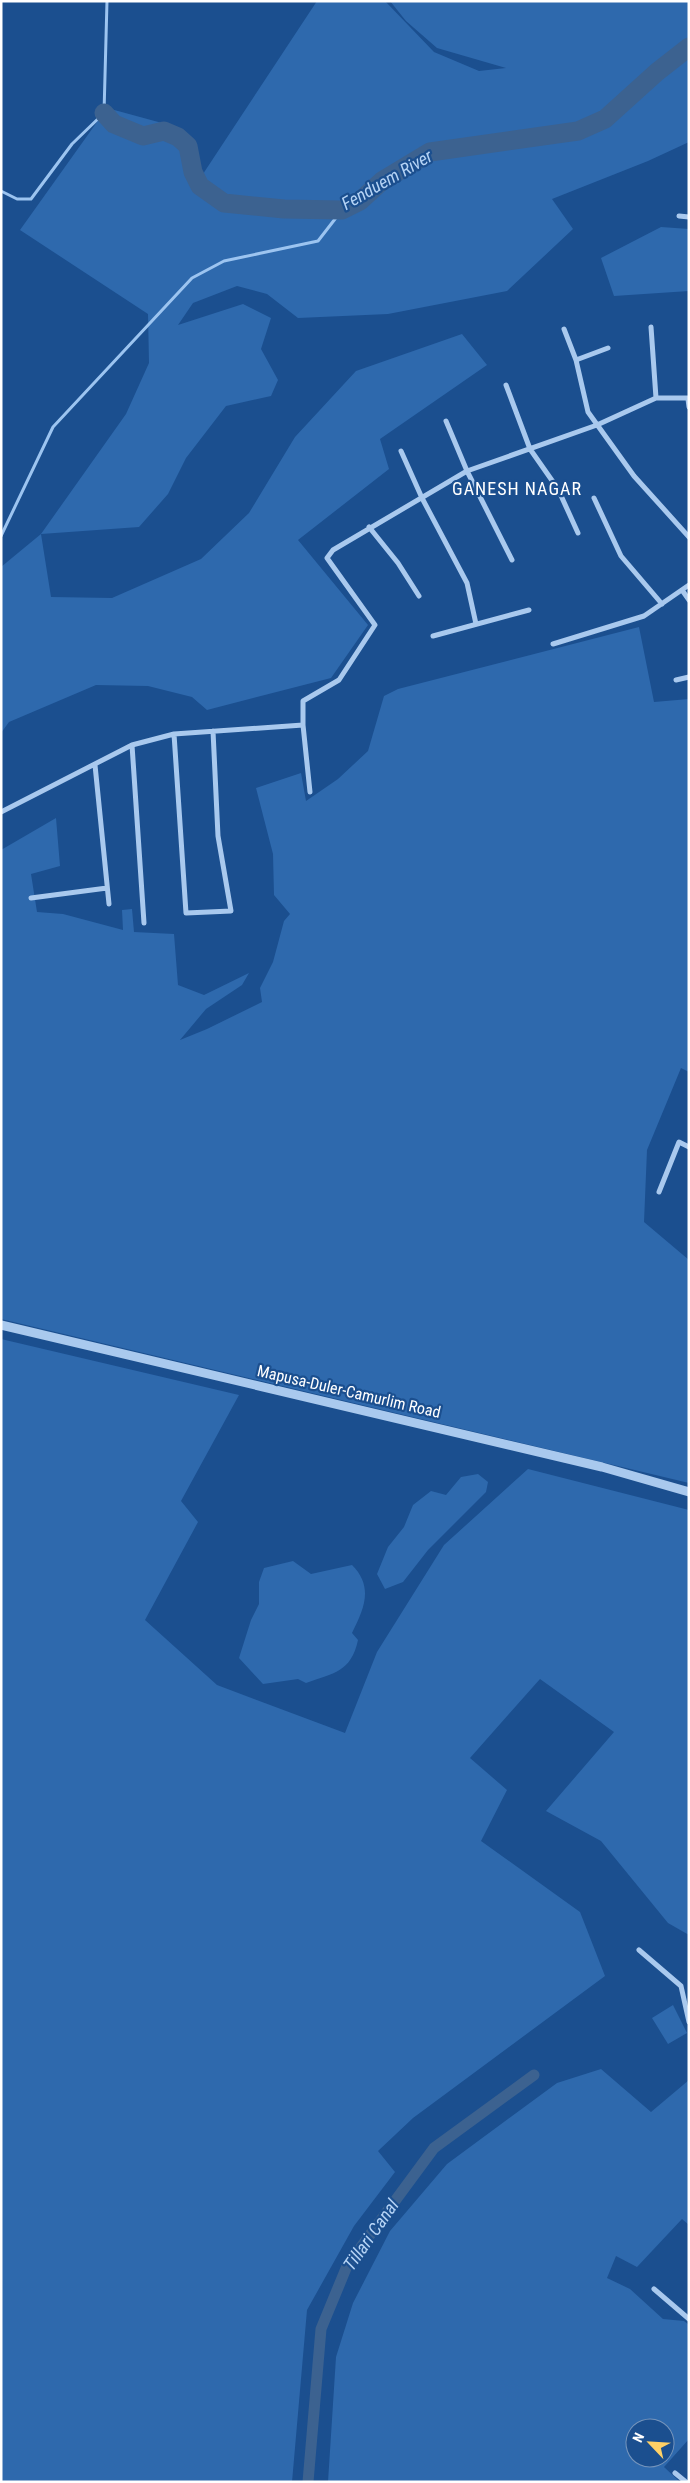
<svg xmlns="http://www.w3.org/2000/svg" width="690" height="2483" viewBox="0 0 690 2483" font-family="'Roboto Condensed',sans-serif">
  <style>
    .green { fill: #2e69ad; fill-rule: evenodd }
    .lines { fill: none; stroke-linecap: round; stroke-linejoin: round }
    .stream { stroke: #9cc4f0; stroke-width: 3 }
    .canal { stroke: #3c6290; stroke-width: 11 }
    .river { stroke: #3c6290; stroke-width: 19 }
    .minor { stroke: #a9c9ee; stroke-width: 5 }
    .tertiary { stroke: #a9c9ee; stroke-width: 9 }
    .labels { text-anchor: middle; stroke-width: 4.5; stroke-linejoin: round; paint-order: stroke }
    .street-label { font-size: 16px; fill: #fff; stroke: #1b4f8f }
    .water-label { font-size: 18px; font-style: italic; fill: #b5d3f5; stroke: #1b4f8f }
    .neighbourhood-label { font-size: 18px; letter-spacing: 1px; fill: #fff; stroke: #1b4f8f }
  </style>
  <rect width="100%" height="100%" fill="#1b4f8f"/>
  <!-- green -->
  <path class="green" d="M317,1H385L434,52L479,71L506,68L437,48L406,21L390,1H689V142L648,161L552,199L573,229L507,291L388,314L298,318L267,294L237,286L193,303L178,325L243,304L271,318L261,349L278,380L271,396L226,406L186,458L168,494L139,527L41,534L51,597L112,598L201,559L249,513L295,437L356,371L462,334L487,365L380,439L389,469L298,540L368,625L331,678L207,710L192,697L148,686L96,685L9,722L1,733V567L41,534L126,414L149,363L148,314L20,230L107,108L162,123L191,139L201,177Z
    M661,227L689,229V291L614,296L601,258Z
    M639,627L654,702L689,699V1072L681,1068L647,1150L644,1222L689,1260V1483L1,1319V850L56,818L60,866L31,874L37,912L63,914L123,930L122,910L132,909L134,932L174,934L178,985L204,995L249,973L242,985L206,1009L180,1040L207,1029L262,1002L260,988L273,962L284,921L290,914L274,895L273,854L256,788L301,773L306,801L338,779L368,751L384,696L398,689Z
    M1,1339L239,1395L181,1501L198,1522L145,1620L217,1685L345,1733L377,1652L444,1545L528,1469L689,1510V1935L668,1923L601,1841L546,1811L614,1732L540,1679L470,1758L507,1790L481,1841L580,1912L605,1976L413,2118L378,2151L395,2172L354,2226L307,2310L292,2482H1Z
    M478,1474L488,1482L486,1492L428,1550L403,1582L385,1589L377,1574L388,1547L404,1527L413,1505L431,1491L446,1495L461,1477Z
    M293,1561L311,1574L352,1565C374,1587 364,1609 352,1633L358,1640C351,1672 334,1673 306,1683L298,1679L263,1684L239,1658L251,1620L259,1604V1582L264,1568Z
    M673,2005L687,2033L668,2044L652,2018Z
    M601,2069L651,2112L689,2080V2225L682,2219L637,2267L616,2256L607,2278L630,2289L663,2319L684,2321L689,2325V2439L664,2467L680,2482H328L336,2357L353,2303L390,2231L447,2164L557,2083ZM635,2428H665V2458H635Z"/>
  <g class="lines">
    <!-- stream -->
    <path class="stream" d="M1,191L17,199H31L72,144L104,113L107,1
      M1,536L53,427L192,278L224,261L318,241L342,210"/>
    <!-- canal -->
    <path class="canal" d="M308,2482L321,2329L347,2266L434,2148L534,2075"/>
    <!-- river -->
    <path class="river" d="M104,113L114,124L143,136L164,131L178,137L188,146L193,172L200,186L224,203L284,209L342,210L360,201L382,181L430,152L578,131L605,119L657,72L689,47"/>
    <!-- minor -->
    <path class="minor" d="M679,216L689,217
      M651,327L656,398
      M564,329L576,360
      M608,348L576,360L588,412L634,476L689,537
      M506,385L530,449L558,489L578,533
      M688,399L689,407
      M446,421L467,471L512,560
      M401,451L422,498L467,583L476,624
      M594,498L621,556L662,604
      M369,527L398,563L419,596
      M682,590L689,600
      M433,636L529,610
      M553,644L644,616L689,585
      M676,680L689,677
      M174,734L186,913L231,911L218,836L213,731
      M132,745L144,923
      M95,765L109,904
      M310,792L303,725V701L339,680L375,625L327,558L333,550L467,471L597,425L656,398H689
      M1,812L132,745L174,734L303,725
      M31,898L107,888
      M659,1192L679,1142L689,1147
      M639,1950L681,1986L689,2022
      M654,2289L689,2319
      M675,2473L686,2482"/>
    <!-- tertiary -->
    <path class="tertiary" d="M1,1325L602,1467L689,1492"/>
  </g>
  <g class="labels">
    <!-- street labels -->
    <g class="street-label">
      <text transform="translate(349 1391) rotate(13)" y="6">Mapusa-Duler-Camurlim Road</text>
    </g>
    <!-- water labels -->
    <g class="water-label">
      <text transform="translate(387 180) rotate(-30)" y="6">Fenduem River</text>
      <text transform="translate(371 2235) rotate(-55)" y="6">Tillari Canal</text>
    </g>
    <!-- neighbourhood labels -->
    <g class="neighbourhood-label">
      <text x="517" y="495">GANESH NAGAR</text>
    </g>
  </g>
  <!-- border -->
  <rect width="690" height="2483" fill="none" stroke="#ffffff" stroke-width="5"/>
  <!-- north arrow -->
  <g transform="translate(650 2443) rotate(295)"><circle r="24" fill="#1b4f8f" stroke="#7695bc"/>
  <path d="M0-4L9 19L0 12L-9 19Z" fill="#ffd166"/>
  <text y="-8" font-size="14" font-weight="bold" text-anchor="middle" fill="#ffffff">N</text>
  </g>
</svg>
